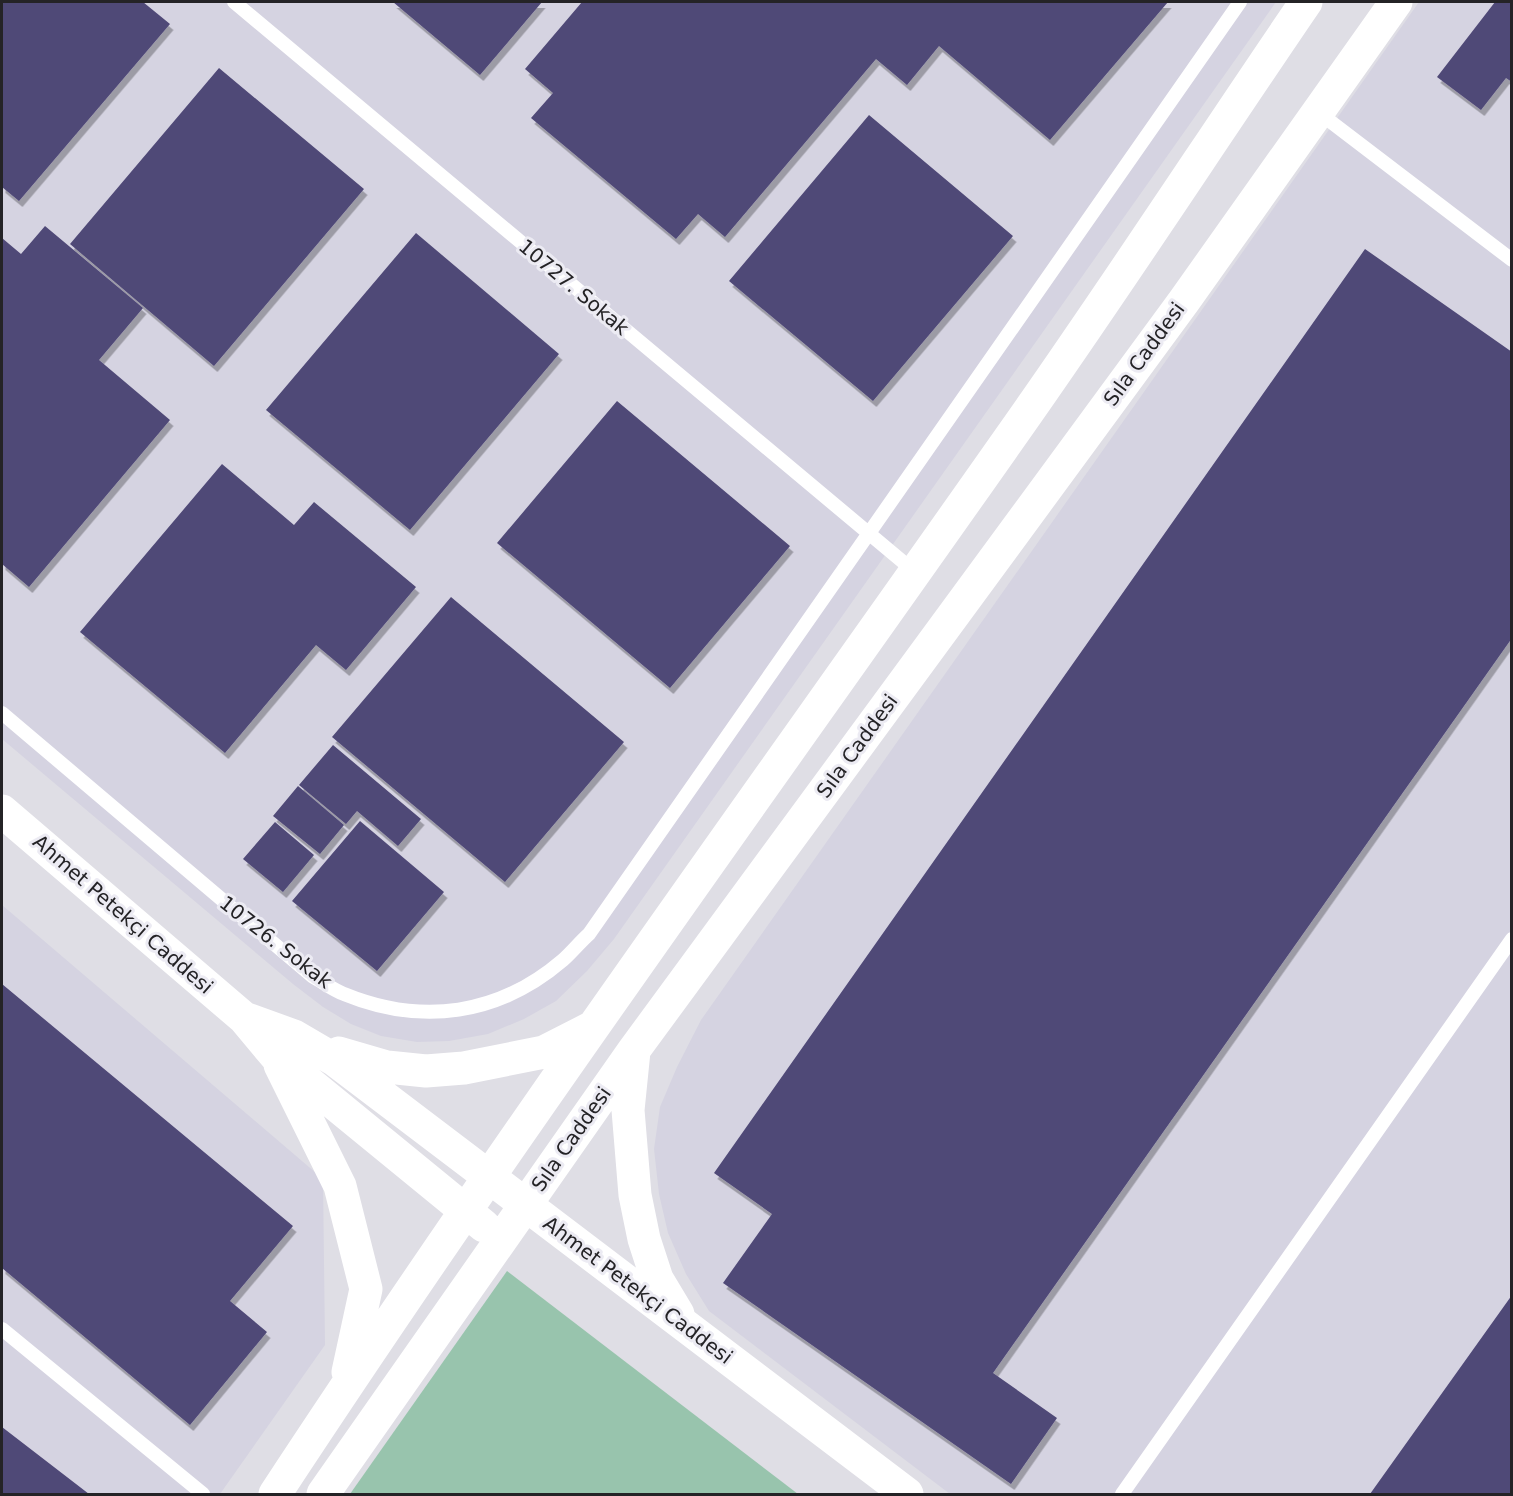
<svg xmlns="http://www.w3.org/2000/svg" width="1513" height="1496" viewBox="0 0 1513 1496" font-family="'DejaVu Sans',sans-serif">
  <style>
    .built { fill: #d5d3e1 }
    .green { fill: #98c4ad }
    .building { fill: #504977; filter: url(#shadow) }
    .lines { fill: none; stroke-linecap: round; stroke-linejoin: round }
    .service { stroke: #fff; stroke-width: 14 }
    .tertiary { stroke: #fff; stroke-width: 33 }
    .labels { text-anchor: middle; stroke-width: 6; stroke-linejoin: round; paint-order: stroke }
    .street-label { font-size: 20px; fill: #242326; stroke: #ecebf3 }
  </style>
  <defs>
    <filter id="shadow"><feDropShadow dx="3.5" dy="6" stdDeviation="0" flood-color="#0004"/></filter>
  </defs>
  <rect width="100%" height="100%" fill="#dfdee5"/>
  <!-- built -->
  <path class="built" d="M2,2H1276L614,939L587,971L556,1001L524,1019L488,1034L449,1041L417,1042L381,1036L351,1024L323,1007L293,984L2,739Z
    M1419,2H1511V1494H950L709,1311L686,1274L668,1233L659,1194L654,1149L660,1107L677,1067L701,1020Z
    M2,905L323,1179L325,1345L220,1494H2Z"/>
  <!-- green -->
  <path class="green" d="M507,1271L798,1494H350Z"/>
  <!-- building -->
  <path class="building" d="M2,2H143L170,24L19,201L2,187Z
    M393,2H542L480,75Z
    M582,2H1168L1050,140L939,46L907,85L876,59L725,237L698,214L676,239L531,118L553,93L525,69Z
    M1495,2H1512V82L1506,78L1481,110L1437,77Z
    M219,68L364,189L214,366L70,244Z
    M869,115L1013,236L873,401L729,281Z
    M45,226L143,308L99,360L170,420L29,587L2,564V238L21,254Z
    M416,233L559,354L410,530L266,410Z
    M1365,249L1512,352V638L993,1373L1057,1418L1011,1484L723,1283L772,1214L714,1173Z
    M617,401L790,546L670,688L497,543Z
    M222,464L294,525L314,502L416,587L346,670L316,645L225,753L80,632Z
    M451,597L624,742L505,882L332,737Z
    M333,745L421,819L398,846L357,811L346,824L299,785Z
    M298,786L344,825L320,854L273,816Z
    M360,821L444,892L377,971L292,901Z
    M275,822L314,855L283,892L243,859Z
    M2,984L293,1226L230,1301L267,1332L190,1425L2,1268Z
    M1512,1295V1494H1370Z
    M2,1427L89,1494H2Z"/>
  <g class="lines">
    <!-- service -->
    <path class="service" d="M234,2L915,572
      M1318,112L1512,260
      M2,713L312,976C323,982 333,990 344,994C422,1026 499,1015 563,960C572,952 580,942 589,934L1240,2
      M2,1329L203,1494
      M1122,1494L1512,939"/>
    <!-- tertiary -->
    <path class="tertiary" d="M2,811L244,1018L275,1055L484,1226
      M244,1018L294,1036L335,1060L907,1494
      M634,1051L628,1110L635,1195L644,1239L657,1279L678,1314
      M339,1053L387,1067L426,1071L464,1068L544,1052L589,1029
      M280,1065L340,1186L366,1289L348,1372
      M275,1494C510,1136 763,789 1009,439C1111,295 1207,147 1306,2
      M323,1494L634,1050L1184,301L1396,2"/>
  </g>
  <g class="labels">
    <!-- street labels -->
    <g class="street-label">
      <text transform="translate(574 287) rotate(40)" y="7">10727. Sokak</text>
      <text transform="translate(1144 354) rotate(-54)" y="7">Sıla Caddesi</text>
      <text transform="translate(857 746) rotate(-54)" y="7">Sıla Caddesi</text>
      <text transform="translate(123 914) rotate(41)" y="7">Ahmet Petekçi Caddesi</text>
      <text transform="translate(276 942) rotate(38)" y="7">10726. Sokak</text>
      <text transform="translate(571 1139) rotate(-55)" y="7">Sıla Caddesi</text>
      <text transform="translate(638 1290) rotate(37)" y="7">Ahmet Petekçi Caddesi</text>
    </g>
  </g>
  <!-- border -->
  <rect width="1513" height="1496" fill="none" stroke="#242326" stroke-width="6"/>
</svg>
